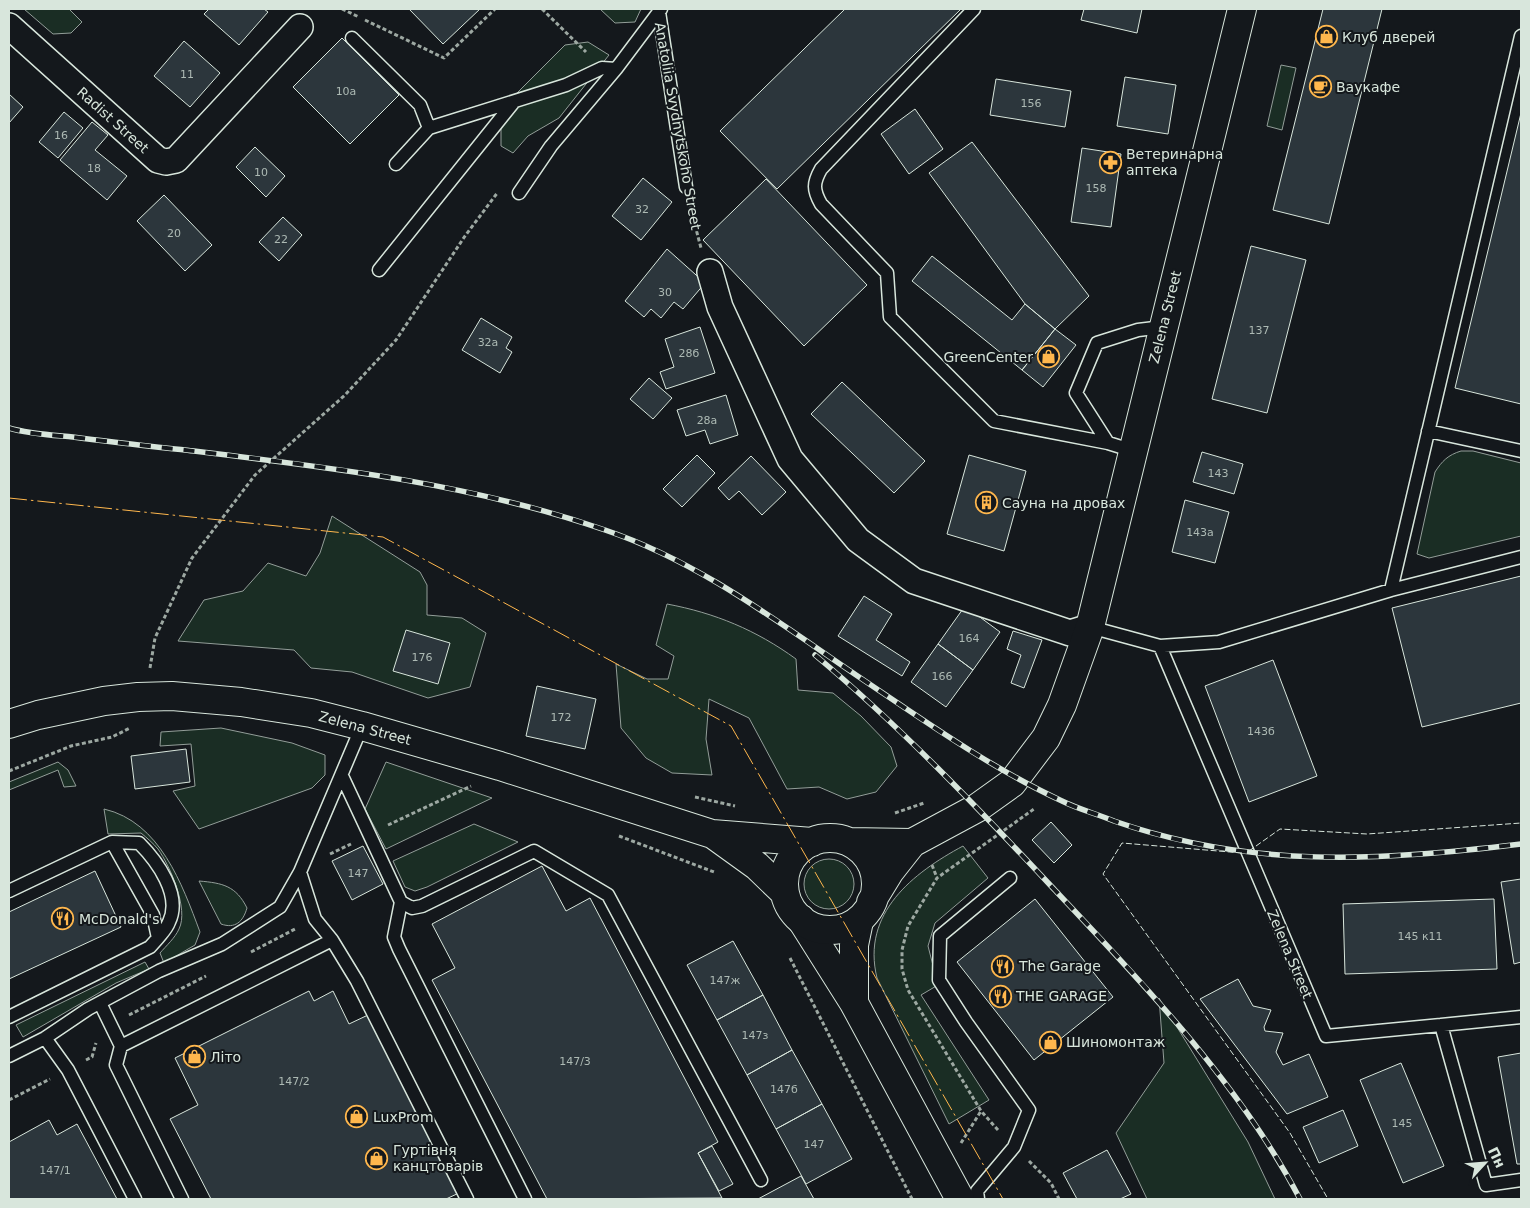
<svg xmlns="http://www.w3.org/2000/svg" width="1530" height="1208" viewBox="0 0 1530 1208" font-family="'DejaVu Sans',sans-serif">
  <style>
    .green { fill: #1a2d24; stroke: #939e99 }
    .building { fill: #2c363c; stroke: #d8e6dc }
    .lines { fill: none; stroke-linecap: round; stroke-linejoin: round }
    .service-casing { stroke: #d8e6dc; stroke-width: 15 }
    .minor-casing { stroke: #d8e6dc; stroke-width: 28 }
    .secondary-casing { stroke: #d8e6dc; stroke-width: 30 }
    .primary-casing { stroke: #d8e6dc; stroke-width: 30 }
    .path { stroke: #9da8a2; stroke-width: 3; stroke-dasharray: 4 2.5; stroke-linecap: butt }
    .service { stroke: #14181c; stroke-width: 12 }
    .minor { stroke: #14181c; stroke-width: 25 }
    .secondary { stroke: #14181c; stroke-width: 28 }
    .primary { stroke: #14181c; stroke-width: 28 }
    .rail-casing { stroke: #d8e6dc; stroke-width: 5.5 }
    .rail { stroke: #14181c; stroke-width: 4; stroke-dasharray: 11; stroke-linecap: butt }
    .fence { stroke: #d8e6dc; stroke-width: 1; stroke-dasharray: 6 2.5; stroke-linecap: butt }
    .power { stroke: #ffb74d; stroke-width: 1; stroke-dasharray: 18 4 2.5 4; stroke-linecap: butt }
    .labels { text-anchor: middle; stroke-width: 4; stroke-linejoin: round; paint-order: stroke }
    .number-label { font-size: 11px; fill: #adbab4 }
    .poi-label { font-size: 14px; fill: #d8e6dc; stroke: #14181c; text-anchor: start }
    .street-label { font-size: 14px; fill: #d8e6dc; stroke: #14181c }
  </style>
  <rect width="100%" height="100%" fill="#14181c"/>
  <!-- green -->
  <path class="green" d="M24,9H69L82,22L71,33L53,34Z
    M600,9H641L635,22L615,23Z
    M588,42L609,55L559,118L528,136L513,153L501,146V121L513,97L565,45Z
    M1281,65L1296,68L1282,130L1267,126Z
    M1461,451H1473L1521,463V536L1429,558L1417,554L1435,472C1442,461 1448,455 1461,451Z
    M332,516L420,572L427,585V615L462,618L486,633L470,687L428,698L352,672L311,668L294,650L178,641L204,600L243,591L268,563L306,576L320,553Z
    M667,604C715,613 756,630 796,659L798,690L833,693L861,716L891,747L897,766L876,792L847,799L819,787L787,789L749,718L709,699L706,739L712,775L672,773L646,758L621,728L616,664L647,679H668L674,656L656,645Z
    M221,728L292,743L325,755V775L312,788L199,829L173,791L195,786L191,744L160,746L161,732Z
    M58,762L68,770L76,786L64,787L58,770L9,790V782Z
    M386,762L492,798L386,849L365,809Z
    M104,809C160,822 182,884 200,932L195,945L164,963L160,953C166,946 175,938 179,929C189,909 170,866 158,849C153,843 147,838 141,833L108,834Z
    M474,824L518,842L427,887L415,891L405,887L393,861Z
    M963,846L988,878L935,923L928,946L938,985L921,995L989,1100L949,1124L877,978C861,913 913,873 963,846Z
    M804 884a25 25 0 1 1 50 0a25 25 0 1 1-50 0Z
    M199,881C223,883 236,886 247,908C243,922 235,929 221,924Z
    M145,962L149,969L116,983L23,1037L16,1025Z
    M1159,998L1248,1142L1275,1199H1147L1116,1133L1164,1063Z"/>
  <!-- building -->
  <path class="building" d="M209,9H264L268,12L239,45L204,14Z
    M409,9H480L443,44Z
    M845,9H961L777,189L720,131Z
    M1084,9H1142L1137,33L1081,20Z
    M1323,9H1382L1329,224L1273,210Z
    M342,38L399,95L350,144L293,87Z
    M184,41L220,73L190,107L154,76Z
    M1125,77L1176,85L1168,134L1117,126Z
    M996,79L1071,91L1065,127L990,115Z
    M9,94L23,107L9,123Z
    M915,109L943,149L909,174L881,134Z
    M64,112L83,128L58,158L39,142Z
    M1521,113V404L1455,388Z
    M92,122L108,135L95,150L127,176L107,200L60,160Z
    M972,142L1089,296L1055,329L1025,304L929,173Z
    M255,147L285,176L266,197L236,167Z
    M1082,148L1121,154L1111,227L1071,222Z
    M643,178L672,202L641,240L612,216Z
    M766,179L867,285L804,346L703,240Z
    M164,195L212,245L185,271L137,221Z
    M283,217L302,235L279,261L259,242Z
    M1251,246L1306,260L1267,413L1212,399Z
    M667,249L705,283L683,309L674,302L661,318L651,309L644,317L625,301Z
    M932,256L1012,320L1025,304L1055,329L1022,370L912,281Z
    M481,318L512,337L506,348L512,352L500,373L462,350Z
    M700,327L715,373L666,389L660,372L674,367L665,339Z
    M1055,329L1076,345L1043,387L1022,370Z
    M649,378L672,398L653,419L630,399Z
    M842,382L925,461L894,493L811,414Z
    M726,395L738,435L710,444L705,430L686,436L677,410Z
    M1202,452L1243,464L1234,494L1193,482Z
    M697,455L715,473L682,507L663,489Z
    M969,455L1026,471L1004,551L947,534Z
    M751,456L786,492L762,515L739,491L729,500L718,488Z
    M1185,500L1229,512L1215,563L1172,552Z
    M1521,576V703L1422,727L1392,608Z
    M864,596L892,614L876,640L910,662L902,676L838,636Z
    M965,606L1000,632L973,670L938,644Z
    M406,630L450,643L438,684L393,671Z
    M1013,631L1042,640L1024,688L1011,683L1021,655L1007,649Z
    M938,644L973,670L946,707L911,682Z
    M1273,660L1317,776L1249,802L1205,686Z
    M537,686L596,699L585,749L526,736Z
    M186,749L190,782L135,789L131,756Z
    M1051,822L1072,845L1054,863L1032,840Z
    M363,846L383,884L352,900L332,861Z
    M542,866L566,911L590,898L718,1142L698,1153L722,1198L547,1199L432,980L455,968L432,924Z
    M95,871L121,927L9,979V912Z
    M1521,879V962L1514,964L1501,882Z
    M1035,899L1113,997L1034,1060L957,962Z
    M1494,899L1497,969L1345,974L1343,904Z
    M733,941L763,995L717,1020L687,965Z
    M1238,979L1253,1006L1271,1010L1264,1027L1265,1031L1283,1033L1276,1052L1283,1065L1309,1054L1328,1097L1287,1114L1200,999Z
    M309,991L314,1001L333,991L349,1024L368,1015L459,1193L446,1199H211L170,1119L198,1105L175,1058Z
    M763,995L792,1050L747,1075L717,1020Z
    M792,1050L822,1104L776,1129L747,1075Z
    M1521,1053V1164H1517L1498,1057Z
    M1401,1063L1444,1166L1403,1183L1360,1080Z
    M822,1104L852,1159L806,1184L776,1129Z
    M1343,1110L1358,1146L1319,1163L1303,1127Z
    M49,1120L57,1135L77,1124L117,1199H9V1142Z
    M712,1146L733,1184L719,1191L698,1153Z
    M1107,1150L1131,1194L1120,1199H1077L1063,1173Z
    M801,1176L814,1199H758Z"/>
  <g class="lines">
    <defs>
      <path id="service" d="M974,9L821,169C813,183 813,190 821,204L887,273L890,317L994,421L1108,443L1134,451
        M659,12L686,187
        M352,38L420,105L429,128
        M396,164L429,128L566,85L602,68L616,69L661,9
        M519,193L551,146L616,69
        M379,270L513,103
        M1428,431L1521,451
        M1108,443L1076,393L1097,343L1138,330L1163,327
        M1391,590L1521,36
        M1090,627L1160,646L1219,642L1391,590L1521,557
        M1160,646L1326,1036L1441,1025L1486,1185L1521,1180
        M342,776L401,902L412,908L422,906L534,851L608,895L761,1180
        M112,842L139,843C157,861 182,895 169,922C167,928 162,933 158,938
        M300,872L315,919L332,940L357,981L467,1199
        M9,891L112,842L153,915L158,938L150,947L9,1017
        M401,902L394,937L399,949L525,1199
        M100,1003L121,1046
        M1441,1025L1521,1017
        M45,1038L68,1070L135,1199
        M9,1056L45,1038L88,1009L159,971L222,944L280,907L300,872L362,726
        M182,1199L116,1065L121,1046L332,940
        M978,1199L977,1191L1014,1147L1029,1110L966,1022L939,980L940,936L1010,878"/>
      <path id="minor" d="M9,26L158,160L166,162L176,160L300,27
        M710,272L720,307L790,459L858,540L914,581L1070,633L1090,627"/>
      <path id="secondary" d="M801,919L854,1003L960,1199
        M854,1002V945L859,921"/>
      <path id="primary" d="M9,724L38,715L104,701L138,697L172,696L241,702L311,713L362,726L500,766L712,834L812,842
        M714,835L757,866L785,893
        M784 884a46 46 0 1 1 92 0a46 46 0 1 1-92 0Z
        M849,842L912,843
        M871,902L890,871L912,843L977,808L1012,783L1046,738L1062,705L1090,627L1242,9"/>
    </defs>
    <!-- service casing -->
    <use href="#service" class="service-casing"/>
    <!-- minor casing -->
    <use href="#minor" class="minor-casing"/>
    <!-- secondary casing -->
    <use href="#secondary" class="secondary-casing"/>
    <!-- primary casing -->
    <use href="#primary" class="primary-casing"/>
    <!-- path -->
    <path class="path" d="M342,9L359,17
      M542,9L586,52
      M365,20L444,58L495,9
      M690,206L701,248
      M150,668L155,638L192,558L255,475L345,395L396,340L465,236L498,192
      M9,771L71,746L112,737L130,728
      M695,797L735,806
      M895,813L924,803
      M388,825L471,786
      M619,836L714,872
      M330,854L351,844
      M932,865L937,878
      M251,952L297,928
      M790,958L912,1199
      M129,1015L206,976
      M86,1060L92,1057L96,1043
      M9,1100L50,1079
      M998,1130L981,1111L908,990L902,969V950L908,926L937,878L1034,809
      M961,1143L981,1111
      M1029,1161L1051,1183L1059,1199"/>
    <!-- service -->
    <use href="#service" class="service"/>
    <!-- minor -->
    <use href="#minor" class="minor"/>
    <!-- secondary -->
    <use href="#secondary" class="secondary"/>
    <!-- primary -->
    <use href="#primary" class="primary"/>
    <defs>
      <path id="rail" d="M9,428C29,434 51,435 73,437C110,442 148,446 185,450C327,467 469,483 605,530C700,562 779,623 862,679C926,722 991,768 1062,801C1078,809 1097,814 1114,821C1252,869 1379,861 1521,844
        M815,655C900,726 976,806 1052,887C1141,981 1240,1084 1300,1199"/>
    </defs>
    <!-- rail casing -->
    <use href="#rail" class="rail-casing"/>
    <!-- rail -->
    <use href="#rail" class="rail"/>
    <!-- fence -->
    <path class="fence" d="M1249,851L1280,829L1367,834L1521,823
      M1242,853L1122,843L1103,874L1290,1133L1328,1199"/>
    <!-- power -->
    <path class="power" d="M9,498L383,537L731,726L1003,1199"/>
  </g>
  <!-- icons -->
  <defs>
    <symbol id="shop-ring" viewBox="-11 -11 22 22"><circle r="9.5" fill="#14181c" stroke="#ffb74d" stroke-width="1.5"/><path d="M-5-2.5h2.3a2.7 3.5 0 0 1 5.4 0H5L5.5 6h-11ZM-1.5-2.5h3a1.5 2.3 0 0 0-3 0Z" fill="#ffb74d"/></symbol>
    <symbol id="cafe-ring" viewBox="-11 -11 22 22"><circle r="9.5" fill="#14181c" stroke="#ffb74d" stroke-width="1.5"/><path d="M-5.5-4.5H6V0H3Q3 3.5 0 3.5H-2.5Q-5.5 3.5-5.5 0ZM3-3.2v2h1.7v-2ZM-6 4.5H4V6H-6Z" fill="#ffb74d"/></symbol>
    <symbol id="pharmacy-ring" viewBox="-11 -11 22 22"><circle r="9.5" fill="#14181c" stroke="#ffb74d" stroke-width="1.5"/><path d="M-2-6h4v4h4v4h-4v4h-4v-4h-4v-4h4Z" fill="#ffb74d"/></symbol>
    <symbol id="building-ring" viewBox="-11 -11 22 22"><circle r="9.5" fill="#14181c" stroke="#ffb74d" stroke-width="1.5"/><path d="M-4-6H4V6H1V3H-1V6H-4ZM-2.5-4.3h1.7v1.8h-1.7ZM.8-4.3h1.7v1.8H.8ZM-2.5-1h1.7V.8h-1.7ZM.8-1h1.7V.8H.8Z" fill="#ffb74d"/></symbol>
    <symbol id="restaurant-ring" viewBox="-11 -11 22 22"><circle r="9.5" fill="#14181c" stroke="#ffb74d" stroke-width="1.5"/><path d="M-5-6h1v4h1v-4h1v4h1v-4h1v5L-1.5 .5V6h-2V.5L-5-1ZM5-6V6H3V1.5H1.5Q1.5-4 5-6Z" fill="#ffb74d"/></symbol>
  </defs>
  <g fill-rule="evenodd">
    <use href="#shop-ring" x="1314" y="24" width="25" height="25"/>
    <use href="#cafe-ring" x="1308" y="74" width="25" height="25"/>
    <use href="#pharmacy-ring" x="1098" y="150" width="25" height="25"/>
    <use href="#shop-ring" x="1036" y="344" width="25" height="25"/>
    <use href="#building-ring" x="974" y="490" width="25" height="25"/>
    <use href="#restaurant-ring" x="50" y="906" width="25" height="25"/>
    <use href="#restaurant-ring" x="990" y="954" width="25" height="25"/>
    <use href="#restaurant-ring" x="988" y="984" width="25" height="25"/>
    <use href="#shop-ring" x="1038" y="1030" width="25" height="25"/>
    <use href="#shop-ring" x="182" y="1044" width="25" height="25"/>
    <use href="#shop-ring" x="344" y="1104" width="25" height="25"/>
    <use href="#shop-ring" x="364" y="1146" width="25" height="25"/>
  </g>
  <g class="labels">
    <!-- number labels -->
    <g class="number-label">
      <text x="187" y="78">11</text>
      <text x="346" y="95">10а</text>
      <text x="1031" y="107">156</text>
      <text x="61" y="139">16</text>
      <text x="94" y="172">18</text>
      <text x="261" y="176">10</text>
      <text x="1096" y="192">158</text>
      <text x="642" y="213">32</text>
      <text x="174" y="237">20</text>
      <text x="281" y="243">22</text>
      <text x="665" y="296">30</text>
      <text x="1259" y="334">137</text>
      <text x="488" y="346">32а</text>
      <text x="689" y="357">28б</text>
      <text x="707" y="424">28а</text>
      <text x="1218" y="477">143</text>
      <text x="1200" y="536">143а</text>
      <text x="969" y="642">164</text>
      <text x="422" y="661">176</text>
      <text x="942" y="680">166</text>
      <text x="561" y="721">172</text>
      <text x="1261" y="735">143б</text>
      <text x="358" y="877">147</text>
      <text x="1420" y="940">145 к11</text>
      <text x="725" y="984">147ж</text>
      <text x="755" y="1039">147з</text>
      <text x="575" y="1065">147/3</text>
      <text x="294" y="1085">147/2</text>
      <text x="784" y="1093">147б</text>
      <text x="1402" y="1127">145</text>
      <text x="814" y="1148">147</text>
      <text x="55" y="1174">147/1</text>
    </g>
    <!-- poi labels -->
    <g class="poi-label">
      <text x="1342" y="42">Клуб дверей</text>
      <text x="1336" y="92">Ваукафе</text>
      <text x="1126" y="159">Ветеринарна<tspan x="1126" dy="16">аптека</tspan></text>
      <text x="1033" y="362" text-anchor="end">GreenCenter</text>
      <text x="1002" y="508">Сауна на дровах</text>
      <text x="79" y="924">McDonald's</text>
      <text x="1019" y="971">The Garage</text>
      <text x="1016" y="1001">THE GARAGE</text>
      <text x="1066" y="1047">Шиномонтаж</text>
      <text x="210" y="1062">Літо</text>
      <text x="373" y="1122">LuxProm</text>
      <text x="393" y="1155">Гуртівня<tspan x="393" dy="16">канцтоварів</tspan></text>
    </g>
    <!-- street labels -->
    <g class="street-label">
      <text transform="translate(113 120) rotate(42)" y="5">Radist Street</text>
      <text transform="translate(678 126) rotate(80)" y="5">Anatoliia Svydnytskoho Street</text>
      <text transform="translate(1165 317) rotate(-76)" y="5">Zelena Street</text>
      <text transform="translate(365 728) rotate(15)" y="5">Zelena Street</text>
      <text transform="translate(1290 954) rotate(67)" y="5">Zelena Street</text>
    </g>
  </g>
  <!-- border -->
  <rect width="1530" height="1208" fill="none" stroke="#d8e6dc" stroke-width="20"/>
  <!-- north arrow -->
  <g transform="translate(1485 1163) rotate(64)" stroke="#14181c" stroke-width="4" paint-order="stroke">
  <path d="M0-4L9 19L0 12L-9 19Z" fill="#d8e6dc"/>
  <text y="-8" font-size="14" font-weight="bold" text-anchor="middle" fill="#d8e6dc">Пн</text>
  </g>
</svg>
